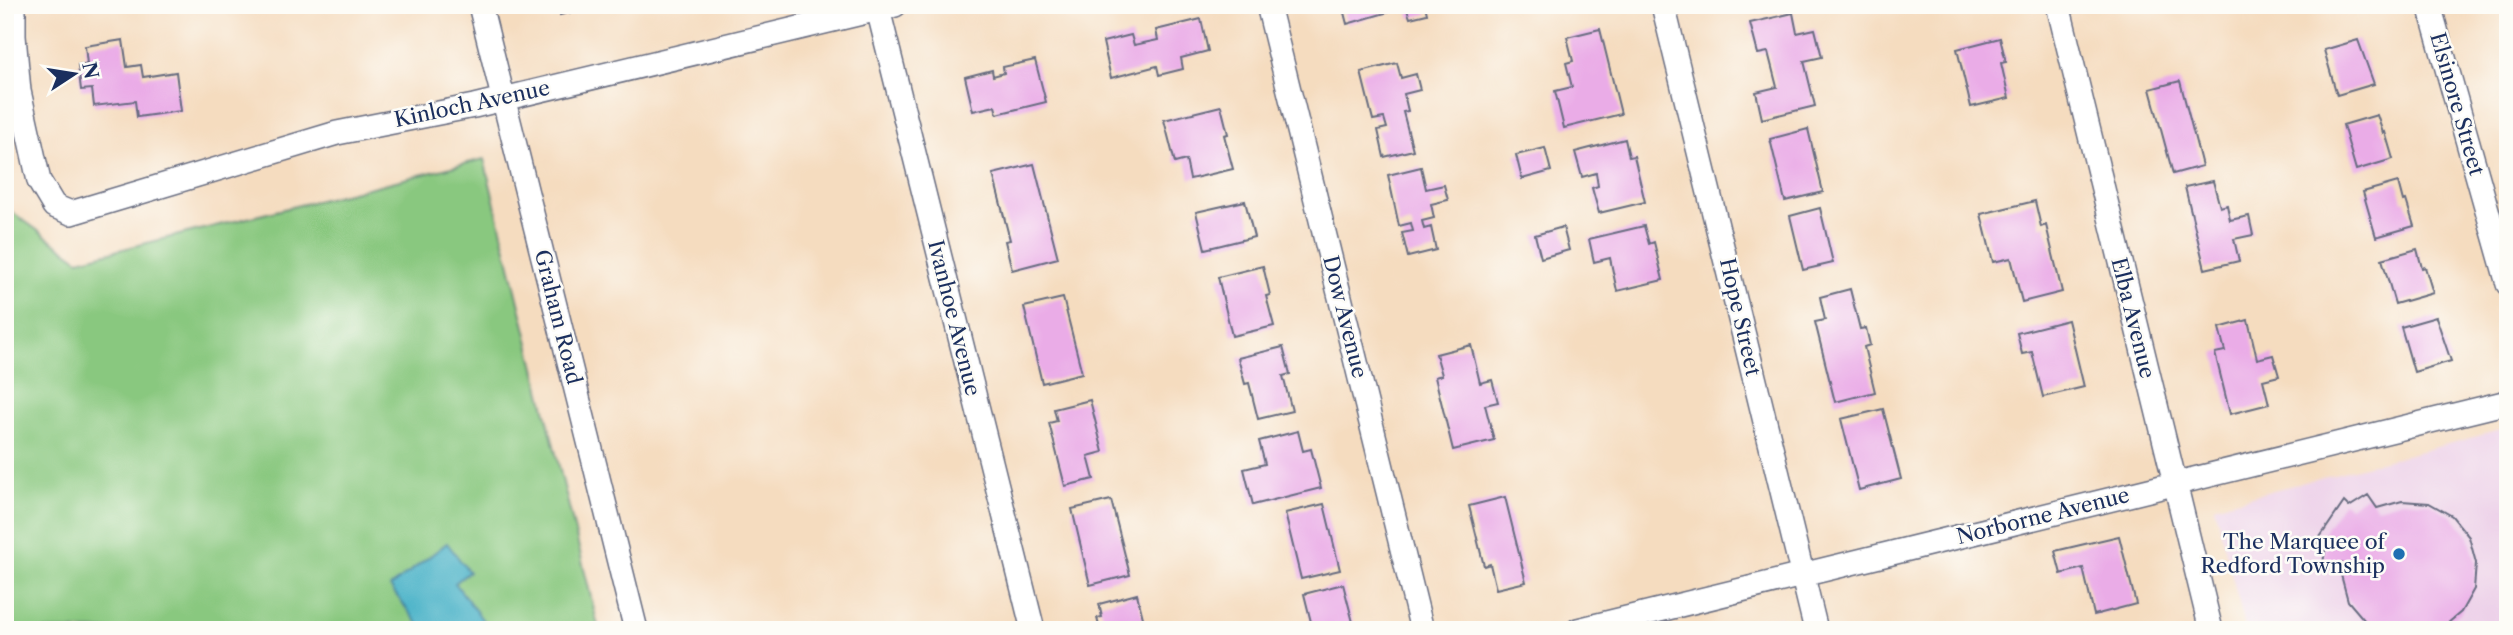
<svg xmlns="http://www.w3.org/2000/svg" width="2513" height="635" viewBox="0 0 2513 635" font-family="'Libre Caslon Text',serif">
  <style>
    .built { fill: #edd1e9 }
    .green { fill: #89c87f; stroke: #527c6e; stroke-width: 2 }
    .water { fill: #49b2c8; stroke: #327093; stroke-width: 2 }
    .building { fill: #eaace7 }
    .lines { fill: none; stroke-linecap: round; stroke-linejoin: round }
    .street-casing { stroke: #676c80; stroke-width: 26 }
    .street { stroke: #fff; stroke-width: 23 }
    .poi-dot { fill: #1f6fb2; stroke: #fdfcf7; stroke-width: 2.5 }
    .labels { text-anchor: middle; stroke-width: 5; stroke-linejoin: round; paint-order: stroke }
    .street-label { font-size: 21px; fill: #1b2f5e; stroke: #fdfcf7 }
    .poi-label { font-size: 21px; fill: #1b2f5e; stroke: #fdfcf7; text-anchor: end }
  </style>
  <rect width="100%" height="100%" fill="#fdfcf7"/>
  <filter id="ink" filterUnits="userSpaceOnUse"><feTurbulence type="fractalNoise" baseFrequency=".0143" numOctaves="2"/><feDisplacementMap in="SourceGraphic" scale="14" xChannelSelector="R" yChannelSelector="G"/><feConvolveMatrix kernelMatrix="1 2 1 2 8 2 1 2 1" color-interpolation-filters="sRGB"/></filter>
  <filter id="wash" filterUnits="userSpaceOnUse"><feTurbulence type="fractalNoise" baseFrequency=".00686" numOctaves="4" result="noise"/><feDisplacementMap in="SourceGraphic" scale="28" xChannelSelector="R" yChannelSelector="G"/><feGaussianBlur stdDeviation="1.57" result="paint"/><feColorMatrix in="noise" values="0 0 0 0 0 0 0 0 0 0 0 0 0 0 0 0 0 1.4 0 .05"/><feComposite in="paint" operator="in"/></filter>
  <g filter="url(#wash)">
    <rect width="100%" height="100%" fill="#f5dcbf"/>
    <!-- built -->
    <path class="built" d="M2508,428V630H2246L2214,506Z
      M1780,616L1783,630H1722Z"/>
    <!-- green -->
    <path class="green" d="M484,159L599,630H5V207L79,260Z"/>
    <!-- water -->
    <path class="water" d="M447,543L469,572L455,583L490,630H423L390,587Z"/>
    <g id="blocks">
      <!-- building -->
      <path class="building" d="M558,5H596V6L560,15Z
        M1342,5H1425L1427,14L1410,18L1406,7L1347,24Z
        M1793,13L1797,33L1815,29L1822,57L1804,61L1815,106L1762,119L1756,92L1777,87L1768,52L1758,54L1750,23Z
        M1201,19L1208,51L1181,58L1183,69L1159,75L1157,66L1111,78L1103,42L1131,35L1134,45L1158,40L1156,30Z
        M1600,29L1621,114L1564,128L1555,91L1572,87L1566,63L1573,61L1567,37Z
        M2000,38L2006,62L2001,63L2009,98L1971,107L1957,49Z
        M123,40L127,67L141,65L143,77L176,72L181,111L137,117L135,101L94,106L92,89L81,90L78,65L87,64L85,46Z
        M2358,40L2374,84L2337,95L2324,50Z
        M1035,60L1046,102L997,114L995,106L973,111L965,77L992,70L993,76L1004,73L1003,67Z
        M1397,63L1401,78L1416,74L1420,90L1404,94L1408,111L1403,112L1413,150L1384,157L1378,130L1387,128L1384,118L1373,120L1361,72Z
        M2180,81L2202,166L2173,174L2150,89Z
        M1221,106L1228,134L1224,135L1233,169L1190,179L1186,160L1175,163L1164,120Z
        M2377,115L2383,133L2385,132L2393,159L2356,170L2343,125Z
        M1808,129L1823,192L1785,201L1770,139Z
        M1625,139L1629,157L1634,156L1645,202L1599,213L1592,188L1598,186L1596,173L1582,177L1575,152Z
        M1545,148L1551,171L1522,179L1516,155Z
        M1034,164L1058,258L1012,270L1005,241L1010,240L993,174Z
        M1421,167L1426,189L1444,185L1448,200L1431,204L1434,218L1422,221L1424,229L1431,227L1436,250L1408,257L1402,233L1413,231L1411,223L1399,226L1388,175Z
        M2213,181L2220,207L2227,205L2230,220L2249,216L2253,235L2234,239L2239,261L2205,269L2185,187Z
        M2398,182L2403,201L2406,200L2414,226L2376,237L2363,192Z
        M1245,201L1254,237L1205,249L1196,212Z
        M2035,201L2041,227L2046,225L2062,292L2022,302L2011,258L1993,262L1981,214Z
        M1820,208L1833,263L1803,270L1790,216Z
        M1644,226L1649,244L1654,242L1663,280L1617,291L1610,258L1594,262L1589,239Z
        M1563,227L1569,250L1541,258L1535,235Z
        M2417,249L2422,268L2425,267L2433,293L2395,304L2382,259Z
        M1263,266L1270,295L1266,296L1274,326L1232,336L1218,277Z
        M1850,289L1860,329L1866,328L1870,345L1864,347L1875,392L1835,402L1815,322L1825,320L1820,297Z
        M1063,298L1082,373L1042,383L1024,307Z
        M2436,317L2451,361L2414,372L2401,327Z
        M2068,320L2084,387L2043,397L2032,352L2022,354L2017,333Z
        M2248,320L2257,359L2273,355L2279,376L2263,380L2269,404L2230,414L2215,353L2225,351L2219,328Z
        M1471,345L1480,383L1492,380L1498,402L1485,405L1494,440L1453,450L1435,377L1442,375L1436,354Z
        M1283,347L1290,374L1283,376L1292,411L1258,419L1249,383L1245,384L1238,358Z
        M1090,400L1103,452L1088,456L1094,479L1065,486L1049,423L1057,421L1054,409Z
        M1883,409L1901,479L1859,490L1841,419Z
        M1298,431L1303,451L1311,449L1321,488L1253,505L1244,469L1265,464L1259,441Z
        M2368,495L2377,508L2402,501L2429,503L2452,516L2469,537L2476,563L2474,589L2461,612L2441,629L2380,630L2365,621L2348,601L2341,575L2342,563H2323L2326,545L2316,543L2344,502L2349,507Z
        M1505,497L1526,582L1496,589L1490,564L1484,566L1469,506Z
        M1111,500L1130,575L1090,585L1072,509Z
        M1324,504L1340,570L1301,579L1285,513Z
        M2119,536L2136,604L2094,615L2083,568L2061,574L2055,551Z
        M1343,584L1355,630H1313L1304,594Z
        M1137,594L1146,630H1100L1097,618L1102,617L1099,604Z"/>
    </g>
  </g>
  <g filter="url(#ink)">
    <use href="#blocks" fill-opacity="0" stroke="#676c80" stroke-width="2"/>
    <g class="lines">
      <defs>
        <path id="street" d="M14,5V36L19,91L39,181L54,206L71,213L337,133L474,106L895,5
          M480,5L636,630
          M877,5L1033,630
          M1268,5L1422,630
          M1663,5L1816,630
          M2058,5L2211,630
          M2429,5L2508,284
          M1578,630L2508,402"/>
      </defs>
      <!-- street casing -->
      <use href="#street" class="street-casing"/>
      <!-- street -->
      <use href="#street" class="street"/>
    </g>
  </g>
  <!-- markers -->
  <circle class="poi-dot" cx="2399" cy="554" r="7"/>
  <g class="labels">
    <!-- street labels -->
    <g class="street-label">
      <text transform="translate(472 104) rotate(-12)" y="7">Kinloch Avenue</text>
      <text transform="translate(2457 104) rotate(74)" y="7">Elsinore Street</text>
      <text transform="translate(558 317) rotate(76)" y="7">Graham Road</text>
      <text transform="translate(1345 317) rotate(76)" y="7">Dow Avenue</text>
      <text transform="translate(1740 317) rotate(77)" y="7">Hope Street</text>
      <text transform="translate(954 318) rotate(76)" y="7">Ivanhoe Avenue</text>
      <text transform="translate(2133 318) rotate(76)" y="7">Elba Avenue</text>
      <text transform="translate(2043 516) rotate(-14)" y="7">Norborne Avenue</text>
    </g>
    <!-- poi labels -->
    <g class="poi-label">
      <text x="2385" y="549">The Marquee of<tspan x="2385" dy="24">Redford Township</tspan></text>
    </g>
  </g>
  <!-- margin -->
  <rect width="2513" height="635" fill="none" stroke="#fdfcf7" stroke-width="28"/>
  <!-- north arrow -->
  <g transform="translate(74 74) rotate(78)" stroke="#fdfcf7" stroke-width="5" paint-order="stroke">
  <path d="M0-5L12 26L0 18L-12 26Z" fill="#1b2f5e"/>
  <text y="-10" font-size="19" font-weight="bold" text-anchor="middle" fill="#1b2f5e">N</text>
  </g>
</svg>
